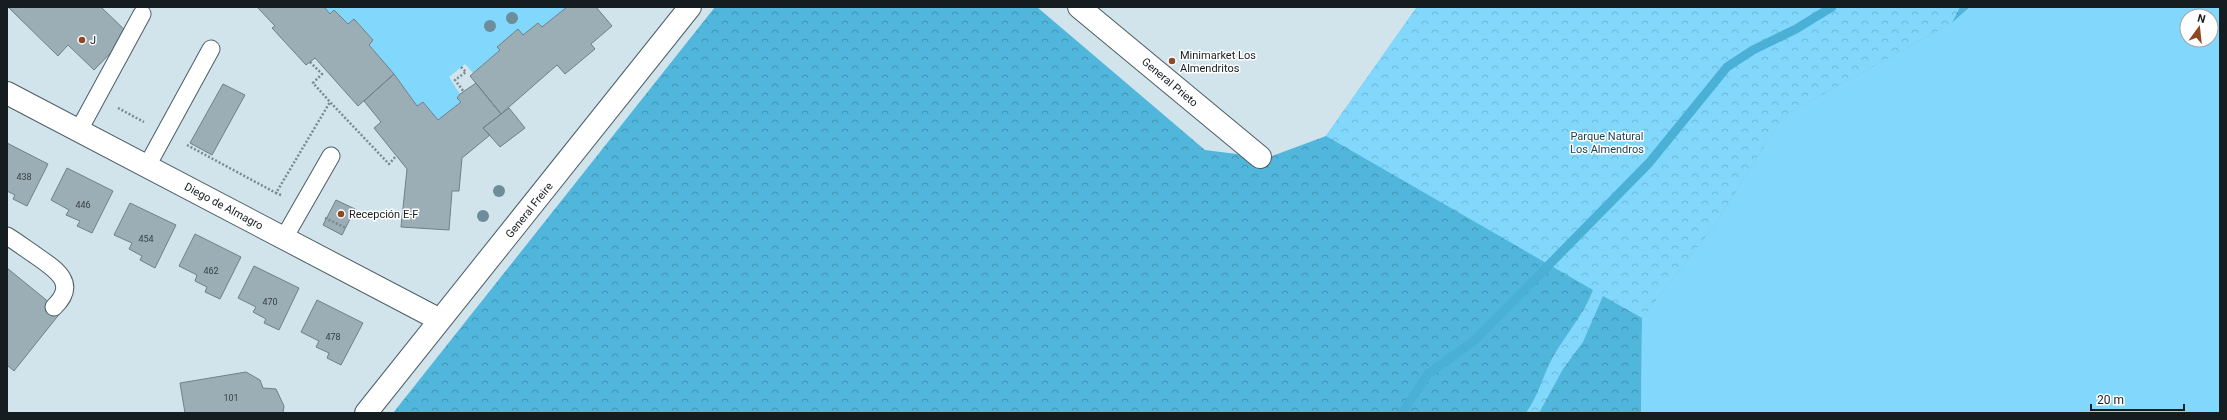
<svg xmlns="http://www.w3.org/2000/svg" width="2227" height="420" viewBox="0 0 2227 420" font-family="Roboto,sans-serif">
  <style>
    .grass { fill: #81d8fc; fill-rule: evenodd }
    .forest { fill: url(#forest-crowns) }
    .park { fill: url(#park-crowns) }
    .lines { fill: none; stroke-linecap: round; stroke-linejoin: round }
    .stream { stroke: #4ab0d6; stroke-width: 9 }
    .building { fill: #9badb5; stroke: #6f8087 }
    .service-casing { stroke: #4c5d64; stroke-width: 19 }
    .minor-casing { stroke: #4c5d64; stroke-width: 24 }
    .path { stroke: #7b898f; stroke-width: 2.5; stroke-dasharray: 2 2; stroke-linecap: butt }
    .service { stroke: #fff; stroke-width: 17 }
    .minor { stroke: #fff; stroke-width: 22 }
    .tree { fill: #6c8d99 }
    .poi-dot { fill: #8f4824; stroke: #fff; stroke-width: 1.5 }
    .labels { text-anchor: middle; stroke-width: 3; stroke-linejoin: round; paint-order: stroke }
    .number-label { font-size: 9px; fill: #374145 }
    .poi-label { font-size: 11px; fill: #161d20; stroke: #fff; text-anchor: start }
    .street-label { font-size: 11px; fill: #161d20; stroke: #fff }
    .park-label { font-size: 11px; fill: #194555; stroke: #fff }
  </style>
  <defs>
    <pattern id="forest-crowns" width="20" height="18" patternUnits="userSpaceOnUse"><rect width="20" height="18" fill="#51b6dc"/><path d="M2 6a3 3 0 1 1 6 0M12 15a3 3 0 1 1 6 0" fill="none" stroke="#4293b2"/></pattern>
    <pattern id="park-crowns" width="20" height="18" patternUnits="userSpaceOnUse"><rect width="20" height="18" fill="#81d8fc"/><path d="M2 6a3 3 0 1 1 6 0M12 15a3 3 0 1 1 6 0" fill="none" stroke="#6fb9d8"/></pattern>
  </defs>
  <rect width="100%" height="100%" fill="#d1e4ec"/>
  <!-- grass -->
  <path class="grass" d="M324,7H567L542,27L538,23L523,35L518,29L498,46L500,50L473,73L465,64L449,77L460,94L457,98L461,102L438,120L423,102L417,106L394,74L369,45L373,40L354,19L348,24L334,10L330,14Z
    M1970,7H2220V413H1641L1642,318L1716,223L1783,116L1952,23ZM2187,16H2211V40H2187Z"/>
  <!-- forest -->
  <path class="forest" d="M715,7H1037L1205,150L1260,157L1272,156L1326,136L1417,7H1970L1952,23L1783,116L1716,223L1642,318L1641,413H393Z"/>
  <!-- park -->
  <path class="park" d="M1417,7H1960L1952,23L1783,116L1716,223L1642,318L1603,296L1583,342L1563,369L1539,413H1526C1539,395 1543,374 1554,355C1567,333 1584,314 1593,290L1326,136Z"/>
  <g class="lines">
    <!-- stream -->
    <path class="stream" d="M1402,413L1428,374L1475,340L1649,163L1727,67L1753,50L1796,29L1832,7"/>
  </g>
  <!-- building -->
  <path class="building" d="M8,7H101L129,34L94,70L68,45L58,56Z
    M257,7H324L330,14L334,10L348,24L354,19L373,40L369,45L394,74L358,106L315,58L306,65L272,28L275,26Z
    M567,7H596L612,26L591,44L595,49L565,74L557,65L501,114L470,76L500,50L497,47L518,29L523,35L538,23L542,27Z
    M394,74L417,106L423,102L438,120L461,102L457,98L460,94L476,83L501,114L483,128L490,135L462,158L459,191H452L449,230L401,227L407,169L374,128L381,122L364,101Z
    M223,84L245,95L212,155L190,143Z
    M509,108L525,128L500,147L483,128Z
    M7,143L48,164L27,206L13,199L15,195L7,191Z
    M67,168L113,191L92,233L77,226L80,221L66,215L69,210L51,200Z
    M336,200L355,209L342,235L323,225Z
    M130,203L176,225L155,268L140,260L142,256L129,249L132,243L114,235Z
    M195,234L241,257L220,299L205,292L207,287L195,281L197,275L179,266Z
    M254,266L299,288L279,330L264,323L266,319L253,312L256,307L238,298Z
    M7,268L61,312L14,371L7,365Z
    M317,300L363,323L341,365L327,358L329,353L316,347L319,341L301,332Z
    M246,372L260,380L263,388L276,389L284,406L283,413H185L180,383Z"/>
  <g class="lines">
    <defs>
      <path id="service" d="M79,130L142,14
        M147,166L211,49
        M7,236C17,242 26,249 35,255C55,269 79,283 54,307
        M284,238L331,156"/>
      <path id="minor" d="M1079,7L1260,157
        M7,93L440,320
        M366,413L690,7"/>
    </defs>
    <!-- service casing -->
    <use href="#service" class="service-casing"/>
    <!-- minor casing -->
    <use href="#minor" class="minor-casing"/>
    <!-- path -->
    <path class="path" d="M310,62L322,74L313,83L330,102
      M461,67L466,72L455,80L464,92
      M118,108L144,122
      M187,145L276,193
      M281,195L276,193L330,102L389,164L396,156
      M325,218L346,228"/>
    <!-- service -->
    <use href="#service" class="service"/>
    <!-- minor -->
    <use href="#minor" class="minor"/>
  </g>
  <!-- trees -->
  <g class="tree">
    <circle cx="512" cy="18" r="6"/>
    <circle cx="490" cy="26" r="6"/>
    <circle cx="499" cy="191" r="6"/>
    <circle cx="483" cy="216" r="6"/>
  </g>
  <!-- markers -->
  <g class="poi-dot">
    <circle cx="82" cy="40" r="4"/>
    <circle cx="1172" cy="61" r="4"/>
    <circle cx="341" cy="214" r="4"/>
  </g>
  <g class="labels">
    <!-- number labels -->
    <g class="number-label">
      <text x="24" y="180">438</text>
      <text x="83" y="208">446</text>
      <text x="146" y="242">454</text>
      <text x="211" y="274">462</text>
      <text x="270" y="305">470</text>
      <text x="333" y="340">478</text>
      <text x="231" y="401">101</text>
    </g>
    <!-- poi labels -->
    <g class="poi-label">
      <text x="90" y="44">J</text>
      <text x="1180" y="59">Minimarket Los<tspan x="1180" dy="13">Almendritos</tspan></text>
      <text x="349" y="218">Recepción E-F</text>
    </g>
    <!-- street labels -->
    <g class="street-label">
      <text transform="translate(1170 82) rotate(40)" y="4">General Prieto</text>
      <text transform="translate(224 206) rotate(28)" y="4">Diego de Almagro</text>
      <text transform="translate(529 210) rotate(-51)" y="4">General Freire</text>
    </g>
    <!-- park labels -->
    <g class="park-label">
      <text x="1607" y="140">Parque Natural<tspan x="1607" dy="13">Los Almendros</tspan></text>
    </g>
  </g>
  <!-- border -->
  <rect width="2227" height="420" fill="none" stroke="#161d20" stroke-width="16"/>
  <!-- north arrow -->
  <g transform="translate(2199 28) rotate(15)"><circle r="19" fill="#ffffff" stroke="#a2a5a6"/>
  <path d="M0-3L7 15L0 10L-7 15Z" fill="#8f4824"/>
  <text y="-6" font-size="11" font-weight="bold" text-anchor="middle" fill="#161d20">N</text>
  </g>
  <!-- scale -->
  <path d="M2091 404v6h93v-6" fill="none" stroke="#161d20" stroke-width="2"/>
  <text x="2097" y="404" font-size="12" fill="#161d20" stroke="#ffffff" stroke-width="3" paint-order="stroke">20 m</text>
</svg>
